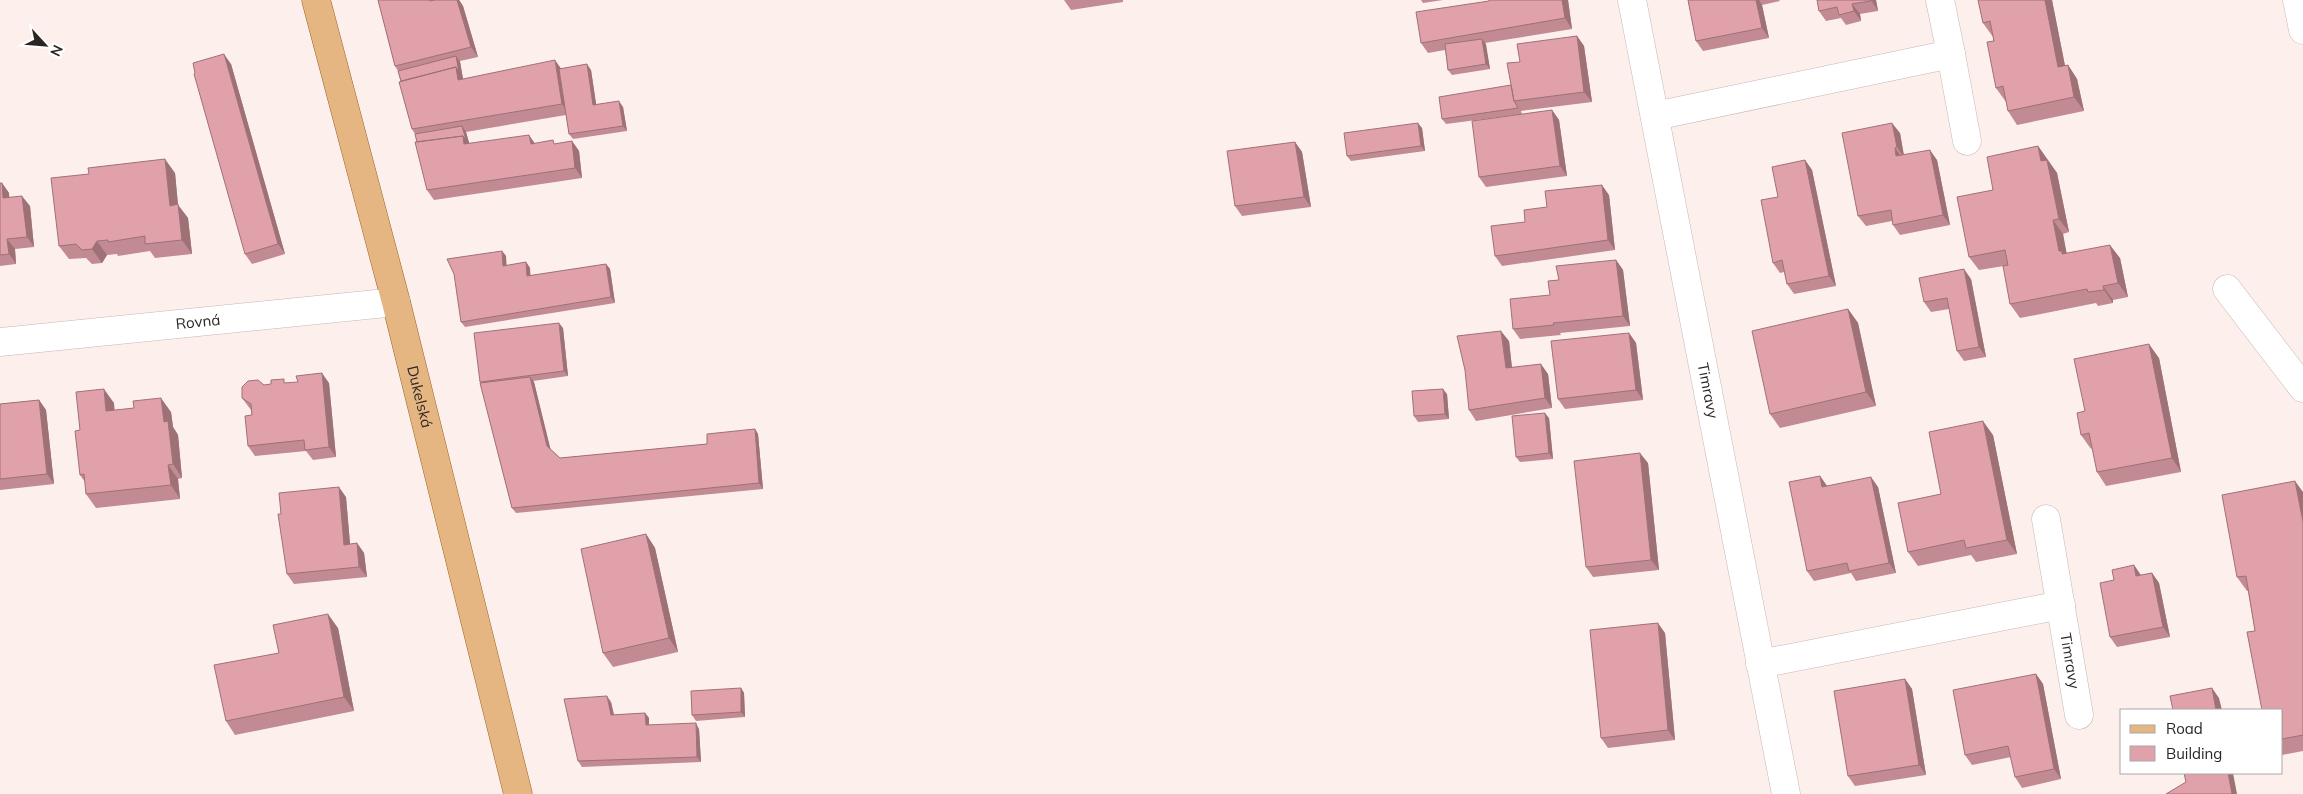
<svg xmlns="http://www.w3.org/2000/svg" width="2303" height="794" viewBox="0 0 2303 794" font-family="Mulish,sans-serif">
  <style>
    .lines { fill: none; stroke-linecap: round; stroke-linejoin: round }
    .minor-casing { stroke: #c6b7b3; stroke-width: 29 }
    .major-casing { stroke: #9a642b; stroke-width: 29 }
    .minor { stroke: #fff; stroke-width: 28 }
    .major { stroke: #e6b682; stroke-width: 28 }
    .wall { fill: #c28a92 }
    .shaded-wall { fill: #9e7177 }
    .building { fill: #e1a1aa; stroke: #9e7177 }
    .labels { text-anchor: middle; stroke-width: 4; stroke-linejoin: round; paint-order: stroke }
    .street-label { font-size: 15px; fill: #2b2524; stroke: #fff }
  </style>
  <rect width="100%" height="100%" fill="#fdf0ec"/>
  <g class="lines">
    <defs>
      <g id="minor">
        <path id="s1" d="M1632,0L1786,794"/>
        <path d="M2297,0L2303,30"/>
        <path d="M1951,54L1967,141"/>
        <path d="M1655,116L1951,54L1940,0"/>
        <path d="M2227,289L2303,388"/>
        <path id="s2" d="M0,342L396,302"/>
        <path id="s3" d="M2046,519L2079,715"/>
        <path d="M1760,664L2061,605"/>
      </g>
      <g id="major">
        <path id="s4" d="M316,0L396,302L518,794"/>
      </g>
    </defs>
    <!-- minor casing -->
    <use href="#minor" class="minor-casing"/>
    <!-- major casing -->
    <use href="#major" class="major-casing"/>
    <!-- minor -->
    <use href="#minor" class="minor"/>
    <!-- major -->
    <use href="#major" class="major"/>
  </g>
  <!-- wall -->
  <path class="wall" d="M378,0H459L463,6L478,57L460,61L463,79L561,69L591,70L596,104L623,107L627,131L573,139L569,134L566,115L466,132L469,143H535L556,144L572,141L579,151L582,178L434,200L427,190L415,134L412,129L398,71L395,66Z
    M1064,0H1123V2L1071,10Z
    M1421,0H1443L1423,3Z
    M1489,0H1568L1572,29L1485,43L1490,69L1452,75L1448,70L1445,50L1428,53L1421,43L1489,1Z
    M1688,0H1779L1780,1L1762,5L1769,38L1703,51L1696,41Z
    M1817,0H1876L1878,11L1860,14L1861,21L1846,25L1841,18L1826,21L1819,11Z
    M1978,0H2052L2065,66L2068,65L2077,79L2084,111L2017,125L2008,111L2006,102L1996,88L1993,36V37L1983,23Z
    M1577,36L1584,46L1592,102L1521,111L1522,114L1446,124L1442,119L1511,85L1520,62Z
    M231,64L285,254L252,264L245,254Z
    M1552,110L1559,120L1567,176L1486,187L1479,177Z
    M1422,128L1425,151L1351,161L1347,156Z
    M1900,133L1904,155L1937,160L1950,225L1900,235L1893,225L1892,221L1866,226L1858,216Z
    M1295,142L1302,152L1311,207L1242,216L1235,206Z
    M2038,146L2057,173L2069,232L2063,234L2066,253L2120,258L2128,297L2113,300V303L2098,306L2096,303L2020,318L2010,304L2004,266L1979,270L1969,257L1993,190Z
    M1805,160L1812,170L1836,286L1794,294L1787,284L1784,272L1780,273L1773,263L1778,197Z
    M175,173L178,205L188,218L192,254L155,258L150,251L118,256L117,254L107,255L102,263L92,264L86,258L69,259L59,246Z
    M0,183H2L9,193V197L30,206L34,247L15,249L16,264L0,266Z
    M1609,195L1615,250L1502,266L1495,256L1525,222L1547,207Z
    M502,251L506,256V266L526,262L530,268V276L606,264L610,269L615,303L465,327L461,322Z
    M1616,260L1623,270L1630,326L1560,333L1561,335L1520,339L1513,329L1550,295L1559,280Z
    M1971,279L1986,357L1964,361L1957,351L1949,309L1931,312L1924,302Z
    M1848,309L1858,323L1876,406L1780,428L1770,414Z
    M563,328L568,376L533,381L534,382L550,449L560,458L707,444L755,429L758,434L763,489L516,513L512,508L480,382Z
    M1629,333L1636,343L1643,400L1565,409L1558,399Z
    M1509,341L1512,367L1548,374L1552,408L1476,421L1469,410Z
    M2159,358L2181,472L2106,486L2097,472L2092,448L2091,449L2081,435L2085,411Z
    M287,383H329L336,457L313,460L306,451L255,456L248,446L252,415L251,410L242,398L264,385Z
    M1447,394L1449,419L1418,422L1414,416Z
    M39,400L46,410L54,484L0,490V404Z
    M114,403V410L171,412L173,427L178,435L182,478L178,479L180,499L96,508L86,494L85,482L80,475V430Z
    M1549,418L1553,459L1520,462L1516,457Z
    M1993,435L2017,554L1976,562L1971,555L1918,566L1908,552L1941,494Z
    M1648,463L1659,570L1593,577L1586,567Z
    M1820,476L1827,486L1878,487L1896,573L1856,581L1851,573L1814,581L1807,571Z
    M2303,492V751L2282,755V710L2255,631L2248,591H2247L2237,577Z
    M346,497L350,544L357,543L364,553L367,577L294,584L287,574L281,514Z
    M646,534L655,548L678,652L613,667L603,653Z
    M2134,565L2141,575L2152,573L2159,583L2170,637L2117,647L2110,637L2114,580Z
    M338,628L354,711L235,735L226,721L279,653Z
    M1665,633L1675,740L1608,748L1601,738Z
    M2036,674L2043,684L2061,779L2022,788L2015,777L2011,757L1972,765L1965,755Z
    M1905,679L1912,689L1926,775L1855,786L1848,776Z
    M741,688L744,693L745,717L696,721L692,715Z
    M611,702L614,715L645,713L649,718V725L699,729L701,762L582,767L578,761Z"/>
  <!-- shaded-wall -->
  <path class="shaded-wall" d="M457,0H459L463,6L478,57L471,47Z
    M1562,0H1568L1572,29L1565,18Z
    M1756,0H1759L1762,5L1769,38L1762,28Z
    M1871,0H1876L1878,11Z
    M2045,0H2052L2068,81L2058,67Z
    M1852,4L1860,14L1861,21L1854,11Z
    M1577,36L1584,46L1592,102L1584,92Z
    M1482,39L1486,44L1490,69L1486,64Z
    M224,54L231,64L285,254L278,244Z
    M456,56L460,62L465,90L458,80L456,67Z
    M555,60L562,70L569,114L562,104Z
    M587,64L591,70L597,110L593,105Z
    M2068,65L2077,79L2084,111L2074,97Z
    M619,101L623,107L627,131L623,126Z
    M1552,110L1559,120L1567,176L1560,166Z
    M1418,123L1422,128L1425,151L1421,146Z
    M1892,123L1900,133L1904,157L1897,147Z
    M462,126L466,132L470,146L464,144Z
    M529,135L536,145L531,144Z
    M572,141L579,151L582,178L575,168Z
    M1295,142L1302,152L1311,207L1304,197Z
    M2038,146L2057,173L2069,232L2059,219L2041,161Z
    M1895,148L1902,158L1896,156Z
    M1930,150L1937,160L1950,225L1943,215Z
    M165,159L175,173L178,205L188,218L192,254L182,240L170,206Z
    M1805,160L1812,170L1836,286L1829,276Z
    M2,183L9,193L10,208L3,198Z
    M1602,185L1609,195L1615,250L1608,240Z
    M22,196L30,206L34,247L27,237Z
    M2053,220L2063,234L2068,260L2059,251Z
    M7,239L15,249L16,264L9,254Z
    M97,241L107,255L102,263L92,249Z
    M2110,245L2120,258L2128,297L2118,283Z
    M502,251L506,256L507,271L503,266Z
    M1616,260L1623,270L1630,326L1623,316Z
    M526,262L530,268L531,282L527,276Z
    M606,264L610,269L615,303L611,297Z
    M1964,269L1971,279L1986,357L1979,347Z
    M2103,286L2113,300V303L2104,290Z
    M1848,309L1858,323L1876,406L1866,392Z
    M559,323L563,328L568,376L564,371Z
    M1501,331L1509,341L1513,378L1506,368Z
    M1629,333L1636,343L1643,400L1636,390Z
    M2149,344L2159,358L2181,472L2172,458Z
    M1541,364L1548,374L1552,408L1545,398Z
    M322,373L329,383L336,457L329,447Z
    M530,377L534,382L551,451L547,446Z
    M104,389L114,403L116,425L106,411Z
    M1443,389L1447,394L1449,419L1445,414Z
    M161,398L171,412L173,427L178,435L182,478L173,464L164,422Z
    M39,400L46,410L54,484L47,474Z
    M1545,413L1549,418L1553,459L1549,453Z
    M1983,421L1993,435L2017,554L2007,540Z
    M755,429L758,434L763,489L759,483Z
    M1640,453L1648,463L1659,570L1651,560Z
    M168,465L178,479L180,499L171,485Z
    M1820,476L1827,486L1822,487Z
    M1871,477L1878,487L1896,573L1889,563Z
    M2295,481L2303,492V522Z
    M339,487L346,497L351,555L344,545Z
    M646,534L655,548L678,652L669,638Z
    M357,543L364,553L367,577L359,567Z
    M2134,565L2141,576H2136Z
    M2152,573L2159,583L2170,637L2163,627Z
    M328,614L338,628L354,711L344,697Z
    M1658,623L1665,633L1675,740L1668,730Z
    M2036,674L2043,684L2061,779L2054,769Z
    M1905,679L1912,689L1926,775L1919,765Z
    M741,688L744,693L745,717L741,712Z
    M2212,688L2219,698L2222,710H2216Z
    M607,696L611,702L615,720L611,715Z
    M645,713L649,718V730L646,725Z
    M696,723L699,729L701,762L697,757Z
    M2228,773H2233L2237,794H2232Z"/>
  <!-- building -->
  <path class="building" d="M378,0H430V1L435,0H457L471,47L395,66Z
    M1489,0H1562L1565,18L1421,43L1416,12L1489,1Z
    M1688,0H1756L1762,28L1696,41Z
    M1817,0H1871V1L1852,4L1854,11L1839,15L1837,7L1819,11Z
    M1978,0H2045L2058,67L2068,65L2074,97L2008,111L2003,86L1996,88L1987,42L1994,41L1990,21L1983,23Z
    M1577,36L1584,92L1514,101L1507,63L1520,62L1517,44Z
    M1482,39L1486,64L1448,70L1445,44Z
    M224,54L278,244L245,254L194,74L195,73L193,63Z
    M456,56L459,72L456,67L401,81L398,71Z
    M555,60L562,104L412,129L399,82L456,67L458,80Z
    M587,64L593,105L619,101L623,126L569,134L559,69Z
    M1511,85L1514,101L1518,108L1442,119L1439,97Z
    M1552,110L1560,166L1479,177L1472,121Z
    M1418,123L1421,146L1347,156L1344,133Z
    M1892,123L1897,147L1895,148L1896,156L1930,150L1943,215L1893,225L1891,210L1858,216L1842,133Z
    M462,126L466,140L463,136L417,142L415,134Z
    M529,135L531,144L553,140L554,144L572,141L575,168L427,190L415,142L463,136L464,144Z
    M1295,142L1304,197L1235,206L1227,151Z
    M2038,146L2041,161L2047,160L2059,219L2053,220L2059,251H2062V254L2110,245L2118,283L2103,286L2104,290L2088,292L2087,289L2010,304L2003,266L2008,265L2005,250L1969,257L1957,197L1993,190L1987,157Z
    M165,159L170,206L178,204L182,240L145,244V236L108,242V240L97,241L92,249L82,250L76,244L59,246L51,178L89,174L88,168Z
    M1805,160L1829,276L1787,284L1782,260L1773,263L1761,200L1778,197L1772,167Z
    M0,183H2L3,198L22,196L27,237L7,239L9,254L0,255Z
    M1602,185L1608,240L1495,256L1491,226L1525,222L1524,210L1547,207L1545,191Z
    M502,251L503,266L526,262L527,276L606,264L611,297L461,322L454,274L447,259Z
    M1616,260L1623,316L1553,323L1554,325L1513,329L1510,299L1550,295L1548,281L1559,280L1556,266Z
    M1964,269L1979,347L1957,351L1947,298L1924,302L1919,278Z
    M1848,309L1866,392L1770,414L1752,331Z
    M559,323L564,371L480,382L474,333Z
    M1501,331L1506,368L1541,364L1545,398L1469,410L1465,370L1457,336Z
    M1629,333L1636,390L1558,399L1551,341Z
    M2149,344L2172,458L2097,472L2089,433L2081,435L2077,413L2085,411L2074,359Z
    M322,373L329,447L305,450L304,440L248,446L245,416L252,415L251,404L242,398V387L248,381L258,380L264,385L271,384V380L284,379V383L298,382L296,376Z
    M530,377L547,446L560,458L707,444V434L755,429L759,483L512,508L480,383Z
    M104,389L106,411L134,408L133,401L161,398L164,422L168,421L173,464L168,465L171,485L86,494L84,474L80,475L75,431L80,430L76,392Z
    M1443,389L1445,414L1414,416L1412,391Z
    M39,400L47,474L0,479V404Z
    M1545,413L1549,453L1516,457L1512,416Z
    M1983,421L2007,540L1966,548L1964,540L1908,552L1898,503L1941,494L1929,432Z
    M1640,453L1651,560L1586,567L1574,461Z
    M1820,476L1822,487L1871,477L1889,563L1849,571L1847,563L1807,571L1789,482Z
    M2295,481L2303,522V735L2282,739V710H2262L2247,632L2255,631L2246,576L2237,577L2222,495Z
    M339,487L344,545L357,543L359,567L287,574L278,514H281L279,493Z
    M646,534L669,638L603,653L581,549Z
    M2134,565L2136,576L2152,573L2163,627L2110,637L2100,583L2114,580L2112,570Z
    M328,614L344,697L226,721L214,665L279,653L273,625Z
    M1658,623L1668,730L1601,738L1590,630Z
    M2036,674L2054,769L2015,777L2008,746L1965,755L1953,690Z
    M1905,679L1919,765L1848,776L1834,691Z
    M741,688V712L692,715L691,691Z
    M2212,688L2216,710H2173L2170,696Z
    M607,696L611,715L645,713L646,725L696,723L697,757L578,761L564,699Z
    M2184,773H2228L2232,794H2166L2186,782Z"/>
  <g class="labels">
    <!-- street labels -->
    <g class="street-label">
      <text dy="5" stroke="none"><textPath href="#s2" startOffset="199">Rovná</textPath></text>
      <text dy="5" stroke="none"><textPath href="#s1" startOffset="398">Timravy</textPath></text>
      <text dy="5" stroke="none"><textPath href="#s4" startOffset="410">Dukelská</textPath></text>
      <text dy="5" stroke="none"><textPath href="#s3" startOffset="144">Timravy</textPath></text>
    </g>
  </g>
  <!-- legend -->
  <rect x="2120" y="709" width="162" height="65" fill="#ffffff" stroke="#aaa8a7"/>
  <rect x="2130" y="725" width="25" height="8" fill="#e6b682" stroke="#aaa8a7"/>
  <text x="2166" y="734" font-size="15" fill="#2b2524">Road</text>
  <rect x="2130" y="746" width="25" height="15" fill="#e1a1aa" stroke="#aaa8a7"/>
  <text x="2166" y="759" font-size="15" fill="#2b2524">Building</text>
  <!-- north arrow -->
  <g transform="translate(45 45) rotate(116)" stroke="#ffffff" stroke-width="4" paint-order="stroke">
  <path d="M0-4L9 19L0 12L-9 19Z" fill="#2b2524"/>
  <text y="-8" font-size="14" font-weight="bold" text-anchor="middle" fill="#2b2524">N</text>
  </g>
</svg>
